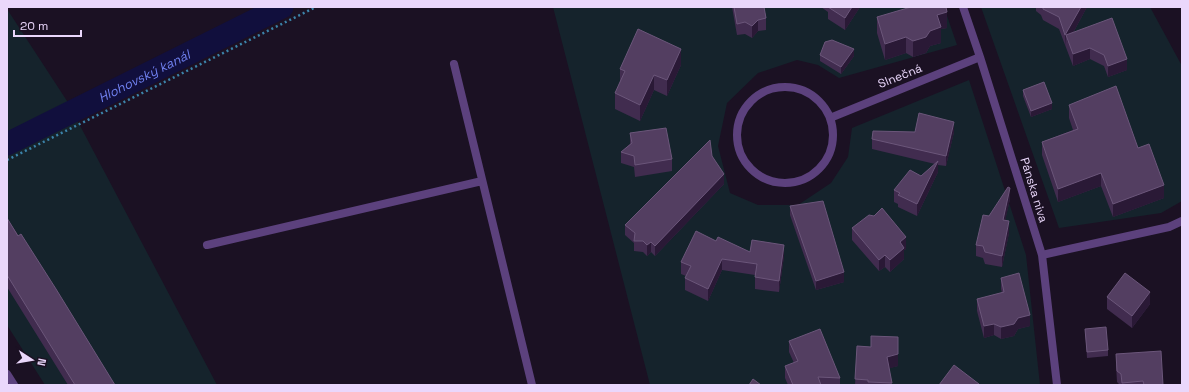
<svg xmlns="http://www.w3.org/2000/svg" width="1189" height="392" viewBox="0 0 1189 392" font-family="'Space Grotesk',sans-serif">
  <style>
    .green { fill: #15232c }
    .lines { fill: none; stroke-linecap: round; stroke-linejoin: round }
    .canal { stroke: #110f3d; stroke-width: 23 }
    .path { stroke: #3c84aa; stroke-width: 2.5; stroke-dasharray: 2 3; stroke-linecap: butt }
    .minor { stroke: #5c417d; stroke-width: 8 }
    .wall { fill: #412c4f }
    .shaded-wall { fill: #2a1936 }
    .building { fill: #533e61; stroke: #6b567a }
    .labels { text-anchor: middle; stroke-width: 3; stroke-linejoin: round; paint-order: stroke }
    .street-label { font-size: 12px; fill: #ead7fb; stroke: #1b1123 }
    .water-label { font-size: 13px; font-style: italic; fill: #7081f0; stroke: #1b1123 }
  </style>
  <rect width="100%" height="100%" fill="#1b1123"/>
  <!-- green -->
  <path class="green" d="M553,7H944L957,45L839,78L818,65L797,60L758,73L727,103L718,146L730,193L758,205H798L831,183L848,157L852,128L969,80L1026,255L1040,385H650Z
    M981,7H1150L1182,66V201L1161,213L1059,228Z
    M7,9L67,101L217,385H45L7,325Z"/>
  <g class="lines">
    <!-- canal -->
    <path class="canal" id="s1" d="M7,144L282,7"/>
    <!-- path -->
    <path class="path" d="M7,160L316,7"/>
    <!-- minor -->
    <path class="minor" d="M963,7L980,57L1042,255L1057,385
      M454,64L532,385
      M737 135a48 48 0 1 1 96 0a48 48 0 1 1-96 0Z
      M830,118L980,57
      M207,245L482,181
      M1042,255L1169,227L1182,221
      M7,374L14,385"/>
  </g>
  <!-- wall -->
  <path class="wall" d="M732,7H764L766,18V30L758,31L752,38L745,34L737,35Z
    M821,7H860L845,30L828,19V12Z
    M1036,7H1087L1073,33L1127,70L1108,77L1104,66L1090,59L1073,66L1059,29L1043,20L1041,15L1036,11Z
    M877,17L947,28L941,29V43L930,46L926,53L913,57L906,53L885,60L877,33Z
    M820,55L854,56L841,74L820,61Z
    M681,65L667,96L654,90L640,121L615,109V93L620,82V69Z
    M1023,90L1052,109L1031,117L1023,96Z
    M1069,105L1138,148L1164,198L1113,217L1101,186L1058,202L1042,155V142L1073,130L1069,118Z
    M954,132L946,166L938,165V172L917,216L898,207V204L894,202V190L921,176L935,164L872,149V139Z
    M630,133L672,159V171L635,177L634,167L621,163V152L630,144Z
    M712,156L724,184L655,256L651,252L647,256L643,252L634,251V243L625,235V225Z
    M1010,199L1005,220L1009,233L1002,267L985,264L983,258L976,256V245L989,216Z
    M790,206L844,282L816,290L790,215Z
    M7,218L115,385H68L7,287Z
    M852,228L906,249L904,250V259L890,272L885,267L879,271L852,240Z
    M716,241L750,252L784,256L779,292L755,289V275L722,270L708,301L685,290V278L686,276L681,274V262Z
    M1001,278L1030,326L1018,329L1014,336L1001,339L994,335L984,338L977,311V299L1002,293L1001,289Z
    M1107,297L1150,304L1132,328L1107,309Z
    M1085,329L1108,350V356L1087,358Z
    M789,341L840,378V385H788L785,378V366L794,363L789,352Z
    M857,346L898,349V366L889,368L892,385H855Z
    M1116,354L1163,385H1120L1117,382L1116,365Z"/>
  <!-- shaded-wall -->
  <path class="shaded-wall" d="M852,7H860L845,30V18Z
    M1081,7H1087L1068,42L1066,35L1065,46V35Z
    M947,12V28L941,29V43L930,46L926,53L913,57V41L930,31L937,15Z
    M758,20V31L752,38V26Z
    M906,37V53L885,60V44Z
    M1090,48V59L1073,66V54Z
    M681,49V65L667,96V80Z
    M854,49V56L841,74V67Z
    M1127,59V70L1108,77V66Z
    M654,75V90L640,121V105Z
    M1052,103V109L1031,117V111Z
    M954,122V132L946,166V156Z
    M938,161V172L917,216V204Z
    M1101,173V186L1058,202V189Z
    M724,174V184L655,256V246Z
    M1164,185V198L1113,217V204Z
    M1010,188V199L1003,231V220Z
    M1009,221V233L1002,267V256Z
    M906,237V249L904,250V259L890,272V260L900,242Z
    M651,242V252L647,256V245Z
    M784,245V256L779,292V281Z
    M885,255V267L879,271V260Z
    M722,259V270L708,301V289Z
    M844,272V282L816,290V281Z
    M1150,292V304L1132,328V316Z
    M1030,315V326L1018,329L1014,336L1001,339V327L1018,318Z
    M994,324V335L984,338V326Z
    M898,337V366L887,369V357Z"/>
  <!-- building -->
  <path class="building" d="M734,7H764L766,18L758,20L752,26L745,22L737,24Z
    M828,7H852L845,18Z
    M911,7H946L947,12L937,15L941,27L930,31L926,37L913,41L906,37L885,44L877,17Z
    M1043,7H1081L1065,35L1059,17L1043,9Z
    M1112,18L1127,59L1108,66L1104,55L1090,48L1073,54L1066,35Z
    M638,29L681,49L667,80L654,75L640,105L615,93L625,71L620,69Z
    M832,40L854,49L841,67L820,55L825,42Z
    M1044,82L1052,103L1031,111L1023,90Z
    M1116,86L1138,148L1149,144L1164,185L1113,204L1101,173L1058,189L1042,142L1078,129L1069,105Z
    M919,113L954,122L946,156L872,139L873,131L915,132Z
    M666,128L672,159L635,165L634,156L621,152L632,143L630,133Z
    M710,140L712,156L724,174L655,246L651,242L647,245L643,241H634L635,233L625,225Z
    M938,161L917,204L898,195L900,193L894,190L910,170L921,176Z
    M1008,187L1010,188L1003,220L1009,221L1002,256L985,252L983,246L976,245L983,215L989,216Z
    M823,201L844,272L816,281L790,206Z
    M882,208L906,237L900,242L904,248L890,260L885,255L879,260L852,228L869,215L874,216Z
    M7,218L18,236L21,234L56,289L115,385H75L7,275Z
    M696,231L716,241L718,237L750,252L752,240L784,245L779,281L755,277L757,264L722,259L708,289L685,278L691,266L681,262Z
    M1019,273L1030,315L1018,318L1014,324L1001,327L994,324L984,326L977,299L1004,292L1001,278Z
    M1125,273L1150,292L1132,316L1107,297Z
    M1106,327L1108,350L1087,352L1085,329Z
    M820,329L840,378L818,377L821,385H793L785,366L798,361L789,341Z
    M871,336L898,337V354L887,357L892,383L868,382V380L855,379L857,346L871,347Z
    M1161,351L1163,385H1144L1143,381L1122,383L1121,374L1117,371L1116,354Z
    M954,365L979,384L978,385H939Z
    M753,379L761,385H749Z"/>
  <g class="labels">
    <!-- street labels -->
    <g class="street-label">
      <text transform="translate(900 76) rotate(-22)" y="4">Slnečná</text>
      <text transform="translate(1034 190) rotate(73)" y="4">Pánska niva</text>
    </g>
    <!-- water labels -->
    <g class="water-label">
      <text dy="5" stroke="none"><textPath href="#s1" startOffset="153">Hlohovský kanál</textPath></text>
    </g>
  </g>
  <!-- border -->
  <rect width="1189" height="392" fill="none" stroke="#ead7fb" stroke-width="16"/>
  <!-- north arrow -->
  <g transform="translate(32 360) rotate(102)" stroke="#1b1123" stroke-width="3" paint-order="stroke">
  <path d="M0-3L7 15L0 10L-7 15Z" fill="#ead7fb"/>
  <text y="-6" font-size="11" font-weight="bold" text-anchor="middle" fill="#ead7fb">N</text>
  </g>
  <!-- scale -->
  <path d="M14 30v6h67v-6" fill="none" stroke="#ead7fb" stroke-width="2"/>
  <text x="20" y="30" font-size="12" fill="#ead7fb" stroke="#1b1123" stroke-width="3" paint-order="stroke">20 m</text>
</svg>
